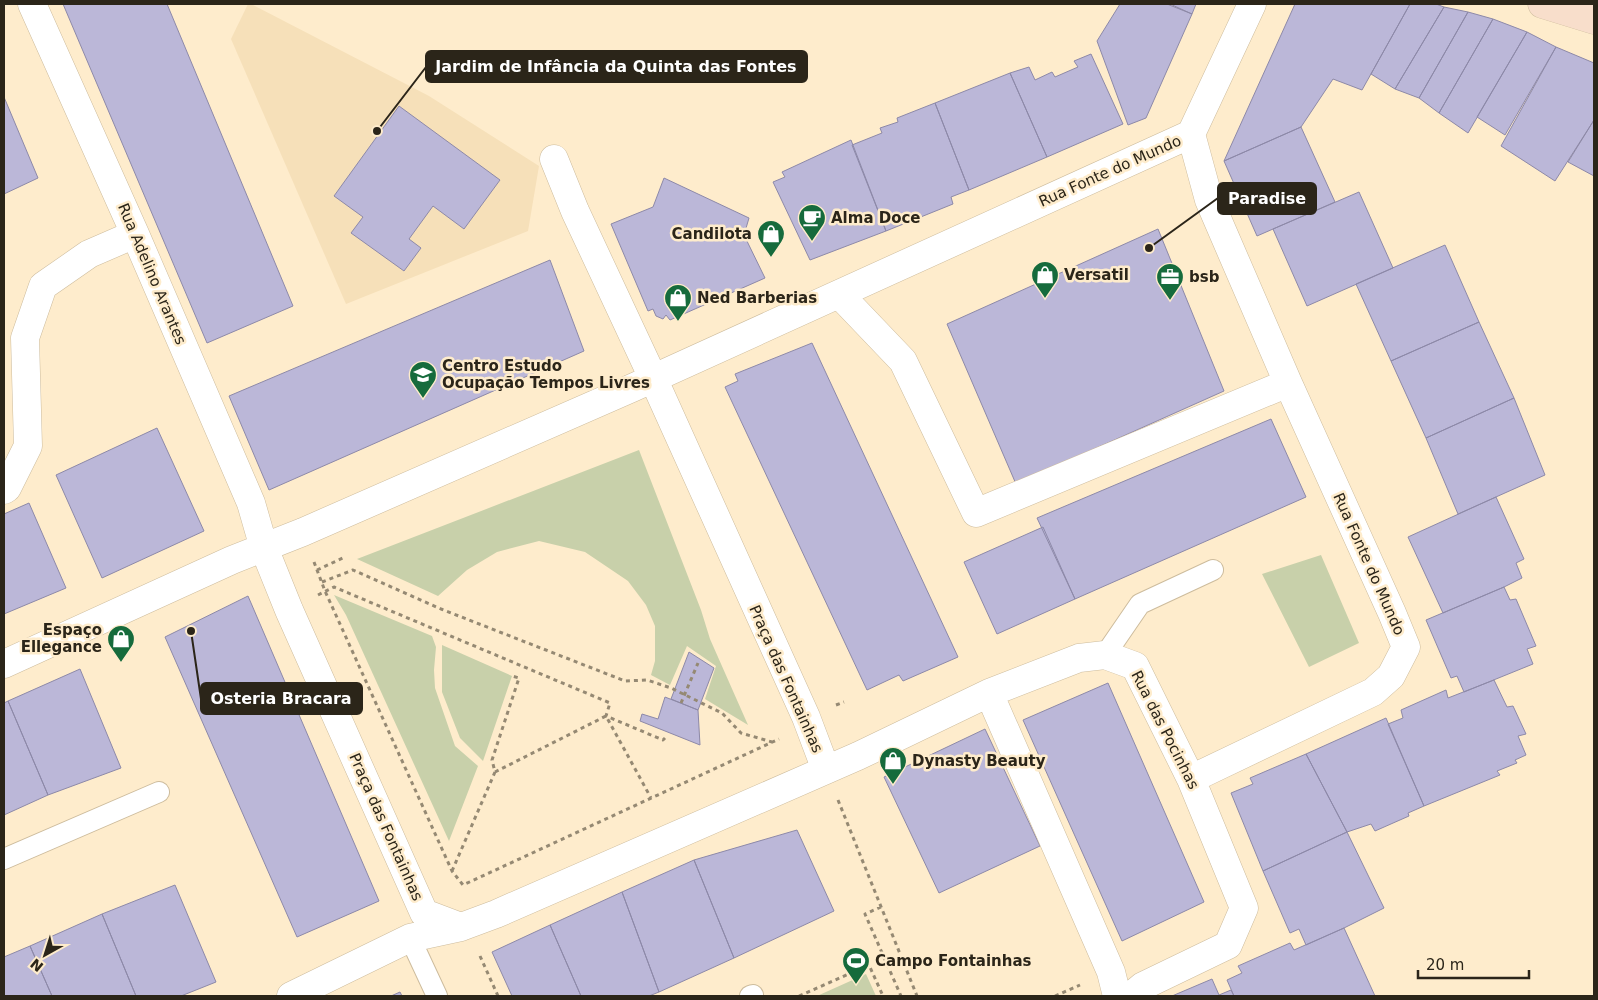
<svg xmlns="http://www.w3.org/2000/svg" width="1598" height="1000" viewBox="0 0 1598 1000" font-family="'DejaVu Sans',sans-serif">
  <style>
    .built { fill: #f6e0b9 }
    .green { fill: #c8d0aa }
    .building { fill: #bbb7d8; stroke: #8d89a8 }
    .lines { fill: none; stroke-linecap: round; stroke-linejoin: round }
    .lane-casing { stroke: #cdbc9d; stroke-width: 22 }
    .street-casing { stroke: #cdbc9d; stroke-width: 29 }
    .secondary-casing { stroke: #cdbc9d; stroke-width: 29 }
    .path { stroke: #958973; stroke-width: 3; stroke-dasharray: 4 4; stroke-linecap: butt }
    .lane { stroke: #fff; stroke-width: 20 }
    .street { stroke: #fff; stroke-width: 28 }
    .secondary { stroke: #f8decb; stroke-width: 28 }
    .labels { text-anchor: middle; stroke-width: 5; stroke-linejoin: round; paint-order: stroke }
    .street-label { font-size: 15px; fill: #2b2519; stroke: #feeccc }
    .poi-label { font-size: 15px; font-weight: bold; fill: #2b2519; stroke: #feeccc; text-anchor: start }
    .leader { fill: none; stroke: #2b2519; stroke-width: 2 }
    .callout-dot { fill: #2b2519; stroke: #feeccc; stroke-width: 2 }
    .callout { fill: #2b2519; stroke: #2b2519; stroke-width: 2 }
    .callout-label { font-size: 16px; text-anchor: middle; font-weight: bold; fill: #fff }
  </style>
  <rect width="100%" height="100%" fill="#feeccc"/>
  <!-- built -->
  <path class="built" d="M248,4H251L429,96L539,166L528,231L346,304L231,39Z"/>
  <!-- green -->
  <path class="green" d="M639,450L701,610L710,639L748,725L705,699L716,666L687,646L670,685L651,675L655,661V626L646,605L628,581L585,552L539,541L497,552L467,570L438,596L357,559Z
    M1321,555L1359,643L1309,667L1262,574Z
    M334,595L432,636L436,647L434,670L435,688L455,746L478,766L449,841L346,615Z
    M442,645L512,676L483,761L460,738L442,692Z
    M866,974L876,996H817Z"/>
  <!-- building -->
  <path class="building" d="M63,4H167L293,306L207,343Z
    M1120,4H1167L1192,14L1146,118L1128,125L1097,41Z
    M1170,4H1196L1192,14Z
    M1295,4H1410L1362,90L1333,79L1301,127L1224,161Z
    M1410,4H1436L1444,7L1395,89L1371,74Z
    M1444,7L1468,12L1419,98L1395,89Z
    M1468,12L1493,19L1439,113L1419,98Z
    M1493,19L1527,32L1468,133L1439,113Z
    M1527,32L1556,47L1505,135L1477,117Z
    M1556,47L1594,63V120L1555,181L1501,146Z
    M1091,54L1123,124L1047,157L1010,73L1029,67L1035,80L1052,72L1055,77L1078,67L1074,61Z
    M1010,73L1047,157L969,190L935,103Z
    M4,97L38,178L4,194Z
    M935,103L969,190L951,197L953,204L886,231L852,145L882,133L880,128L898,122L897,118Z
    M399,106L500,180L464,229L433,206L409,239L421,248L404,271L351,233L363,217L334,196Z
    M1594,120V176L1568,162Z
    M1301,127L1335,202L1257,236L1224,161Z
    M851,140L886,231L810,260L773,182L785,177L782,172Z
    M664,178L749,218L744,235L765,278L670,320L666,315L663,319L656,316L653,309L648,311L611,224L653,207Z
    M1359,192L1393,268L1307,306L1273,229Z
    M1158,229L1224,391L1016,484L947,324Z
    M1445,245L1479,322L1391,361L1356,284Z
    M550,260L584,351L269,490L229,396Z
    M1479,322L1514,398L1426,438L1391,361Z
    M812,343L958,657L903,681L899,675L867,690L725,387L738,381L735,374Z
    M1514,398L1545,475L1458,514L1426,438Z
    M1271,419L1306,497L1075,599L1037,518Z
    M157,428L204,531L102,578L56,475Z
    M1496,497L1524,559L1516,563L1522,578L1504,587L1443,613L1408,537Z
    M29,503L66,588L4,614V514Z
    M1043,527L1075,599L997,634L964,562Z
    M1504,587L1510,600L1516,599L1536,646L1527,649L1533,664L1464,692L1457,676L1451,678L1426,620Z
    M248,596L379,901L297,937L165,637Z
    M689,652L714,668L698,710L671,699Z
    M80,669L121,768L48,795L8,701Z
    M1494,680L1507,707L1513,706L1526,734L1518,736L1526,755L1515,760L1517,763L1497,771L1500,775L1424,806L1388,724L1403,718L1401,710L1446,690L1448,698Z
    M1108,683L1204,902L1122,941L1023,720Z
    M665,697L698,710L700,745L640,721L642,714L658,719Z
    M8,701L48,795L4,815V703Z
    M1386,718L1424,806L1408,813L1409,816L1375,831L1371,824L1347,832L1306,754Z
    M985,729L1040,846L939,893L884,777Z
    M1306,754L1347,832L1263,871L1231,793L1253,784L1250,778Z
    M797,830L834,911L734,958L694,860Z
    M1347,832L1384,908L1344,928L1306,945L1299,929L1290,933L1263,871Z
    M694,860L734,958L659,992L622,892Z
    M175,885L216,982L181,996H136L102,914Z
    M622,892L659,992L649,996H581L550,925Z
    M102,914L136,996H52L30,946Z
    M550,925L581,996H512L492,952Z
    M1344,928L1375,996H1234L1227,980L1242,973L1238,966L1290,943L1294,950Z
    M30,946L52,996H4V957Z
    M1212,979L1219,995L1231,990L1234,996H1172Z
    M400,992L402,996H391Z"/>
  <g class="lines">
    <defs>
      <path id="lane" d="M1105,655L1140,604L1213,570
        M4,859L159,792
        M410,938L437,996
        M750,996L753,995"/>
      <path id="street" d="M32,4L135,234L251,503L264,548L289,610L424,913L461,927
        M1191,134L1209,200L1288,383L1392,613L1406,647L1391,676L1373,692L1191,779
        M1191,134L1252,4
        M554,159L575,211L653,378L806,717L826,770
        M839,294L903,361L976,513L1288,383
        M4,490L7,488L28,446L25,338L43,286L89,254L135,234
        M4,664L232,560L303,532L632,388L1191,134
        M989,693L1111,972L1117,996
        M291,996L410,938L461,927L496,914L858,756L989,693L1079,658L1105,655L1135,666L1191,779L1244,908L1228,945L1143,986L1131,996"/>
      <path id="secondary" d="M1542,4L1594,20"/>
    </defs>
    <!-- lane casing -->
    <use href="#lane" class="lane-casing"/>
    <!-- street casing -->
    <use href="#street" class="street-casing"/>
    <!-- secondary casing -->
    <use href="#secondary" class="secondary-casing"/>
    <!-- path -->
    <path class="path" d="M314,562L325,591L452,871L463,885L779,739
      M317,570L345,557
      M322,582L353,570L441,609L625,681L647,680L671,688L722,713L741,733L772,742
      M318,595L334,587L610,703L606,716L663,740L665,738
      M681,703L698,663
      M836,705L844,702
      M495,772L606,716L651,798
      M838,800L917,996
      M452,871L495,772L492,760L519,678L512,676
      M881,907L865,914L901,996
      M480,956L498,996
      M799,996L869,965L883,996
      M1055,996L1080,985"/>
    <!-- lane -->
    <use href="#lane" class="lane"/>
    <!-- street -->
    <use href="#street" class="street"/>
    <!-- secondary -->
    <use href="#secondary" class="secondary"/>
  </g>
  <!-- icons -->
  <defs>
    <symbol id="cafe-pin" viewBox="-11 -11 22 30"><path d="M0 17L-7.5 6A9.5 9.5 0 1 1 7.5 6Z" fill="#166b3c" stroke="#feeccc"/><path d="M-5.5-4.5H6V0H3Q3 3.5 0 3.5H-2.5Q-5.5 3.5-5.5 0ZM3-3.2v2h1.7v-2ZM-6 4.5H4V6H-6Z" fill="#fff"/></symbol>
    <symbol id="shop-pin" viewBox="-11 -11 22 30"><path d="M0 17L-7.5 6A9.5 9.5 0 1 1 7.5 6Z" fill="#166b3c" stroke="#feeccc"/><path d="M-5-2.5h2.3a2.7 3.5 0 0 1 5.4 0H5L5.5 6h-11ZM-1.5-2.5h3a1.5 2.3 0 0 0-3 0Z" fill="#fff"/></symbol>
    <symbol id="office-pin" viewBox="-11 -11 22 30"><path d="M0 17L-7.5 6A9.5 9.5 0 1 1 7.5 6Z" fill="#166b3c" stroke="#feeccc"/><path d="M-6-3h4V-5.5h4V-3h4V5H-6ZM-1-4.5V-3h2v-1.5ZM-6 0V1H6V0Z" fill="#fff"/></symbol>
    <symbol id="school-pin" viewBox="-11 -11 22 30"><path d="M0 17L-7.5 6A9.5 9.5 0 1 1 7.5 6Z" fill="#166b3c" stroke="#feeccc"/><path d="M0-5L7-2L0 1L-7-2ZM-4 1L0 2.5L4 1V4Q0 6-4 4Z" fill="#fff"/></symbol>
    <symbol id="stadium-pin" viewBox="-11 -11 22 30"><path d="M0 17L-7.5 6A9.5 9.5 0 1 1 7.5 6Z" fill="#166b3c" stroke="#feeccc"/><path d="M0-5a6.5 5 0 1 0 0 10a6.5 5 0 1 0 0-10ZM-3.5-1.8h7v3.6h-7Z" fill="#fff"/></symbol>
  </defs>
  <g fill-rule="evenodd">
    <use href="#cafe-pin" x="796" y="202" width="32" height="43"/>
    <use href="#shop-pin" x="755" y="218" width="32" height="43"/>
    <use href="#shop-pin" x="1029" y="259" width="32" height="43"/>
    <use href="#office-pin" x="1154" y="261" width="32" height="43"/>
    <use href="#shop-pin" x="662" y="282" width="32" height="43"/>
    <use href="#school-pin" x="407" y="359" width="32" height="43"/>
    <use href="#shop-pin" x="105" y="623" width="32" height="43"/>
    <use href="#shop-pin" x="877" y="745" width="32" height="43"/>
    <use href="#stadium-pin" x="840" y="945" width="32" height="43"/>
  </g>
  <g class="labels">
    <!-- street labels -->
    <g class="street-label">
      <text transform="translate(1110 171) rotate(-24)" y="5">Rua Fonte do Mundo</text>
      <text transform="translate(152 274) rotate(67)" y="5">Rua Adelino Arantes</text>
      <text transform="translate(1369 564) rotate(66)" y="5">Rua Fonte do Mundo</text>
      <text transform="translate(786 679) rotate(66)" y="5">Praça das Fontainhas</text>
      <text transform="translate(1165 730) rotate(63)" y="5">Rua das Pocinhas</text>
      <text transform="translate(386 827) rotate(66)" y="5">Praça das Fontainhas</text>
    </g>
    <!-- poi labels -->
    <g class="poi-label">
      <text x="831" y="223">Alma Doce</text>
      <text x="752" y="239" text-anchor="end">Candilota</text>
      <text x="1064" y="280">Versatil</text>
      <text x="1189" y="282">bsb</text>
      <text x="697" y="303">Ned Barberias</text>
      <text x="442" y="371">Centro Estudo<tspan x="442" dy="17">Ocupação Tempos Livres</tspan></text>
      <text x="102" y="635" text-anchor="end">Espaço<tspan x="102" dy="17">Ellegance</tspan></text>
      <text x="912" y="766">Dynasty Beauty</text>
      <text x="875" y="966">Campo Fontainhas</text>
    </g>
  </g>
  <!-- callouts -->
  <path class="leader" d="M377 131L426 67M1149 248L1218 198M191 631L201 699"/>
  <g class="callout-dot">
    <circle cx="377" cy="131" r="5"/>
    <circle cx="1149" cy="248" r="5"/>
    <circle cx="191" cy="631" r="5"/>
  </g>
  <g class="callout">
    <rect x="426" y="51" width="381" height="31" rx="5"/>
    <rect x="1218" y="183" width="98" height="31" rx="5"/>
    <rect x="201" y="683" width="161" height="31" rx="5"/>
  </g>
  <g class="callout-label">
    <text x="616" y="72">Jardim de Infância da Quinta das Fontes</text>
    <text x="1267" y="204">Paradise</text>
    <text x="281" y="704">Osteria Bracara</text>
  </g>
  <!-- border -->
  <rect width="1598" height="1000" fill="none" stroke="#2b2519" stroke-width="10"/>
  <!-- north arrow -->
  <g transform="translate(45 955) rotate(219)" stroke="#feeccc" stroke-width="4" paint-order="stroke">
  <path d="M0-4L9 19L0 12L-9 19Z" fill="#2b2519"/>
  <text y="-8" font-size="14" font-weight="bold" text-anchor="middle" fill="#2b2519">N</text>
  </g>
  <!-- scale -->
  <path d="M1418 970v8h111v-8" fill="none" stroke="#2b2519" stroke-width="2.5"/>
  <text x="1426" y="970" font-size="15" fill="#2b2519" stroke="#feeccc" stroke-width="4" paint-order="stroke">20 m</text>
</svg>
